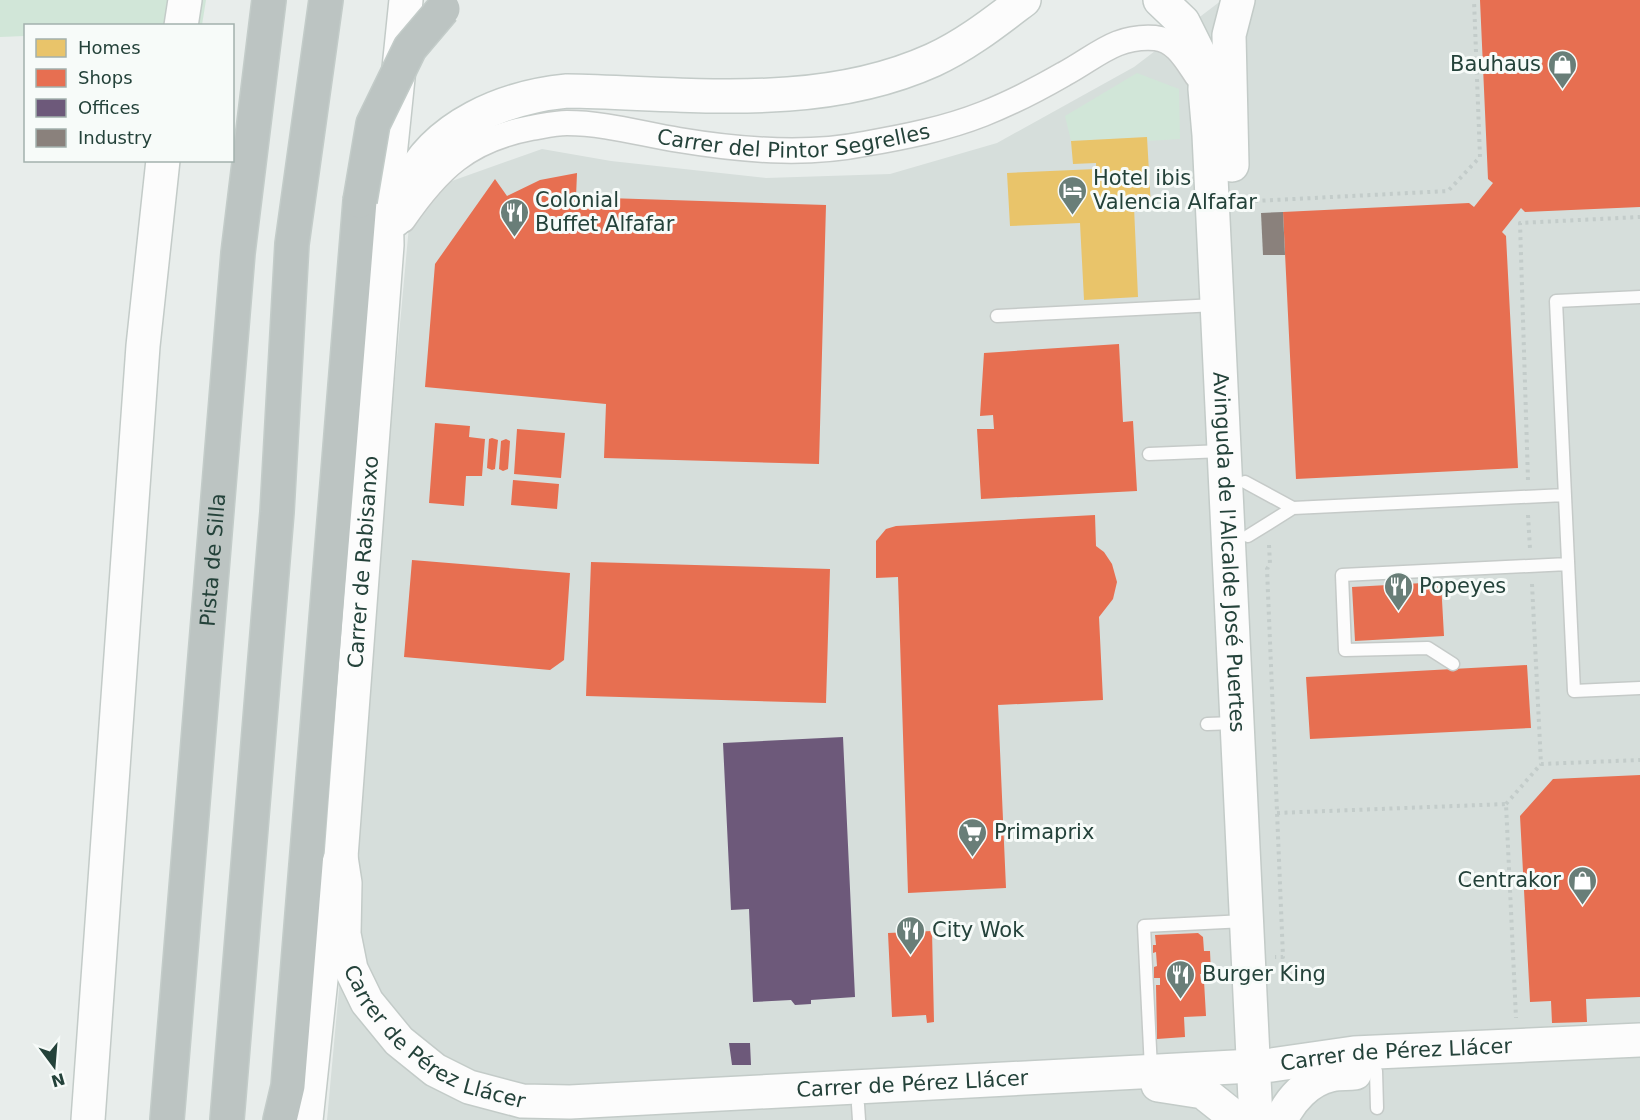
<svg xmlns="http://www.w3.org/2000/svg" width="1640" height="1120" viewBox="0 0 1640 1120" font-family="'DejaVu Sans',sans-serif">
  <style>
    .built { fill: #d6dedb }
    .green { fill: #d1e6d8 }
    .homes { fill: #e9c46a }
    .shops { fill: #e76f51 }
    .offices { fill: #6d597a }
    .industry { fill: #8a817c }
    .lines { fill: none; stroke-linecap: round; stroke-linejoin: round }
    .lane-casing { stroke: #c5cac8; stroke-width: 15 }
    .street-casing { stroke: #c5cac8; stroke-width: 27 }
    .secondary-casing { stroke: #c3cbc8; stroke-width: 36 }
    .highway-casing { stroke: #c3ccc9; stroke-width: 36 }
    .path { stroke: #c3ccca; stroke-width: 4; stroke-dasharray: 3 4.5; stroke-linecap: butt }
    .lane { stroke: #fcfcfc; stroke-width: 12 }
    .street { stroke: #fcfcfc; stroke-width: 24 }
    .secondary { stroke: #fcfcfc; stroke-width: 33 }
    .highway { stroke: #bcc4c2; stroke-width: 33 }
    .highway-bridge-casing { stroke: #c3ccc9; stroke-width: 36; stroke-linecap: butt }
    .highway-bridge { stroke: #bcc4c2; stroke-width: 33 }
    .labels { text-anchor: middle; stroke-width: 6; stroke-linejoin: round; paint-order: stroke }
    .poi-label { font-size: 21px; fill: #24423a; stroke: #f7fbf9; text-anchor: start }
    .street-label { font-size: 21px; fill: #24423a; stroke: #f7fbf9 }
  </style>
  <rect width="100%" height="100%" fill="#e8edeb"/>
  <!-- built -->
  <path class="built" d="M1222,0H1640V1120H327L409,226L449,182L542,149L611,161L766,178L890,174L997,143L1134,67Z"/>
  <!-- green -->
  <path class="green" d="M0,0H206L202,25L26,26L25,36L0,37Z
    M1137,73L1179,89L1180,139L1148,141L1147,137L1071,141L1065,116Z"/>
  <!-- homes -->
  <path class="homes" d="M1147,137L1151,207H1134L1138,297L1084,300L1080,223L1010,226L1007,173L1096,169V163L1073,164L1071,141Z"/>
  <!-- shops -->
  <path class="shops" d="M1480,0H1640V207L1525,212L1521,208L1502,232L1506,236L1518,468L1296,479L1283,212L1469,203L1474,207L1493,183L1488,179Z
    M577,173L576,197L826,205L819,464L604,458L606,404L425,387L435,264L495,179L507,196L540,180Z
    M1119,344L1123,422L1133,421L1137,491L981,499L977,429H994L993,415L980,416L984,353Z
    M435,423L470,426L469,437L485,439L482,476H466L464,506L429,503Z
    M517,429L565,433L561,478L514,474Z
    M492,438L498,440L495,469L492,470L487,468L489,439Z
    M506,439L510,441L508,469L503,471L499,469L501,441Z
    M513,480L559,484L557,509L511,505Z
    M1095,515L1096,546L1104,552L1112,564L1117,582L1113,599L1099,617L1103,700L998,705L1006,888L908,893L898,577L876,578V541L886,529L896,526Z
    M412,560L570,573L564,660L550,670L404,657Z
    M591,562L830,569L826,703L586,696Z
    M1441,582L1444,636L1355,641L1352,587Z
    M1527,665L1531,728L1310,739L1306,677Z
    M1640,775V997L1586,999L1587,1022L1552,1023L1551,1001L1530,1002L1520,816L1553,779Z
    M932,931L934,1022L927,1023L926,1015L892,1017L888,933Z
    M1198,933L1203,937L1204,951H1210L1211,974H1200L1201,981H1204L1206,1016L1184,1017L1185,1037L1157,1039L1156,985H1160V978H1154V967L1157,966L1156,952L1153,953V945H1156L1155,935Z"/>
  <!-- offices -->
  <path class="offices" d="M843,737L855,997L811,1000V1004L795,1005L791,1000L753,1002L749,909L731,910L723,743Z
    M729,1043H750L751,1065H732Z"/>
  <!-- industry -->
  <path class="industry" d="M1283,212L1285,255H1263L1261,213Z"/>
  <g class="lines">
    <defs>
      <path id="lane" d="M1640,297L1556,301L1574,691L1640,688
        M997,316L1216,305
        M1149,454L1223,451
        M1245,482L1293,508
        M1248,536L1293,508L1565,495
        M1453,664L1428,648L1345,650L1342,575L1568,564
        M1207,724L1235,723
        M1151,1069L1144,926L1245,921
        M1376,1071L1377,1108
        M858,1105L859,1120"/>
      <g id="street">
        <path id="s1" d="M403,220C438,169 468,140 531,128C543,126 555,123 567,123C605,123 642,134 679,140C739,150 804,156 864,144C904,137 945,129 983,114C1011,103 1038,89 1064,74C1096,57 1115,35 1155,38C1176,40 1186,60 1197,76"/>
      </g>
      <g id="secondary">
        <path id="s2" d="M1160,0L1183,22L1206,68L1205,89L1209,135L1256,1120"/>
        <path d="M181,26L185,0"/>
        <path d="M1232,165L1229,35L1238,0"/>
        <path d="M395,220C399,209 402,196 407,185C435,125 505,97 567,91C689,93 818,112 933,60C966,45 995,22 1024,0"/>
        <path id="s3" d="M341,857L345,883L344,934L351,969L367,1002L399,1041L435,1070L469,1087L522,1101L570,1102L1272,1065L1354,1053L1640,1040"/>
        <path d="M1158,1085L1203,1092L1238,1120"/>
        <path d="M88,1120L143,346L163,160"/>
        <path id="s4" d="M306,1120L331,886L341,857L387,245L386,195L406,0"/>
        <path d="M1281,1120C1290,1100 1308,1080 1331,1075C1338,1073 1347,1074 1355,1073"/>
      </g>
      <g id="highway">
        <path id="s5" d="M167,1120L238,253L269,0"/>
        <path d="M227,1120L277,512L292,244L326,0"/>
        <path d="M280,1120L288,1086L360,201"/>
      </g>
    </defs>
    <!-- lane casing -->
    <use href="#lane" class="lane-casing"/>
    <!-- street casing -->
    <use href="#street" class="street-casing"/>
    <!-- secondary casing -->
    <use href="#secondary" class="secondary-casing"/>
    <!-- highway casing -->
    <use href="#highway" class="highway-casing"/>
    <!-- path -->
    <path class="path" d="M1255,201L1448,191L1480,157L1474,0
      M1528,480L1520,223L1640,217
      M1528,515L1530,549
      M1269,545L1270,564L1267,569L1283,957H1275
      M1532,584L1541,764L1640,760
      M1506,804L1541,764
      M1277,813L1506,804L1516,1018"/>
    <!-- lane -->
    <use href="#lane" class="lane"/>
    <!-- street -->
    <use href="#street" class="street"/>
    <!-- secondary -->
    <use href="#secondary" class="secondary"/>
    <!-- highway -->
    <use href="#highway" class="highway"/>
    <defs>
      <path id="highway-bridge" d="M360,201L373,124L410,48L443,9"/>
    </defs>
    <!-- highway-bridge casing -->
    <use href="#highway-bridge" class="highway-bridge-casing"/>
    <!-- highway-bridge -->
    <use href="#highway-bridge" class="highway-bridge"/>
  </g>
  <!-- icons -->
  <defs>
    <symbol id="shop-pin" viewBox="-11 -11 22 30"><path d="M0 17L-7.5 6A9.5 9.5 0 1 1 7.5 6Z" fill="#697e78" stroke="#f7fbf9"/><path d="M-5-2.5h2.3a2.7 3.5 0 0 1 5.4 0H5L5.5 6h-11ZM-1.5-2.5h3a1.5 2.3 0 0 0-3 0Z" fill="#fff"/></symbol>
    <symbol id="hotel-pin" viewBox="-11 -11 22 30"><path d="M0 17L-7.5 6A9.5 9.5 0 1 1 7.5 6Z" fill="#697e78" stroke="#f7fbf9"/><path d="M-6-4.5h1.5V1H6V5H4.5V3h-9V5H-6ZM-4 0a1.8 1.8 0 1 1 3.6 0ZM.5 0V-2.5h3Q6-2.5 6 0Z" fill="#fff"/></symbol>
    <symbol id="restaurant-pin" viewBox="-11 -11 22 30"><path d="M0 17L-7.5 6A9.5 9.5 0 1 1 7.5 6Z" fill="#697e78" stroke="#f7fbf9"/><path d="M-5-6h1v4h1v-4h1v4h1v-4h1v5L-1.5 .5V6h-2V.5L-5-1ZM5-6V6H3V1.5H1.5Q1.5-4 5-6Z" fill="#fff"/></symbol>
    <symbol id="supermarket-pin" viewBox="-11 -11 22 30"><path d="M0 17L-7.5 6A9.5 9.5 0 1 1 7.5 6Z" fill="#697e78" stroke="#f7fbf9"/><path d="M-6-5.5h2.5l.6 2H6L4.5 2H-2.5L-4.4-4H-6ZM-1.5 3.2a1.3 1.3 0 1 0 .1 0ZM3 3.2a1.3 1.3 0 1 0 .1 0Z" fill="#fff"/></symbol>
  </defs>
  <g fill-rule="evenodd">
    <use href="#shop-pin" x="1546" y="48" width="33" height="45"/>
    <use href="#hotel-pin" x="1056" y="174" width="33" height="45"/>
    <use href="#restaurant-pin" x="498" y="196" width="33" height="45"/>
    <use href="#restaurant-pin" x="1382" y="570" width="33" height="45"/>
    <use href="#supermarket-pin" x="956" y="816" width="33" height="45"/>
    <use href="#shop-pin" x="1566" y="864" width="33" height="45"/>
    <use href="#restaurant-pin" x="894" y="914" width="33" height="45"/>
    <use href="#restaurant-pin" x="1164" y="958" width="33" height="45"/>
  </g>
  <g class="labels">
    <!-- poi labels -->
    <g class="poi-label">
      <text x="1541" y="71" text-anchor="end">Bauhaus</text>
      <text x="1093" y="185">Hotel ibis<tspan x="1093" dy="24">Valencia Alfafar</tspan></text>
      <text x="535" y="207">Colonial<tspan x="535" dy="24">Buffet Alfafar</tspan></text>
      <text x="1419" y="593">Popeyes</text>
      <text x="994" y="839">Primaprix</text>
      <text x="1561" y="887" text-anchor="end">Centrakor</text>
      <text x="932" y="937">City Wok</text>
      <text x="1202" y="981">Burger King</text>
    </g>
    <!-- street labels -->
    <g class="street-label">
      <text dy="7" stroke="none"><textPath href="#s1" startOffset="428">Carrer del Pintor Segrelles</textPath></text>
      <text dy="7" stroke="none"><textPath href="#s2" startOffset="568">Avinguda de l'Alcalde José Puertes</textPath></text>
      <text dy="7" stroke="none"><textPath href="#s5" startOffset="562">Pista de Silla</textPath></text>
      <text dy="7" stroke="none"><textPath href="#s4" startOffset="562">Carrer de Rabisanxo</textPath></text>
      <text dy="7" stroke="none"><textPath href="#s3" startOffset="226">Carrer de Pérez Llácer</textPath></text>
      <text dy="7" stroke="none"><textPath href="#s3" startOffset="1215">Carrer de Pérez Llácer</textPath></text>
      <text dy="7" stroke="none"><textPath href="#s3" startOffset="730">Carrer de Pérez Llácer</textPath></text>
    </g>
  </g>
  <!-- legend -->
  <rect x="24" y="24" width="210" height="138" fill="#f7fbf9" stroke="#a3b1ad" stroke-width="1.5"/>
  <rect x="36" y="39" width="30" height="18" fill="#e9c46a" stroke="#a3b1ad" stroke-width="1.5"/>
  <text x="78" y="54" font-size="18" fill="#24423a">Homes</text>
  <rect x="36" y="69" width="30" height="18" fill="#e76f51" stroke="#a3b1ad" stroke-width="1.5"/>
  <text x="78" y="84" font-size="18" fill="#24423a">Shops</text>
  <rect x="36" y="99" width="30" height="18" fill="#6d597a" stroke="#a3b1ad" stroke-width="1.5"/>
  <text x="78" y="114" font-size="18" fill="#24423a">Offices</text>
  <rect x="36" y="129" width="30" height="18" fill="#8a817c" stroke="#a3b1ad" stroke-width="1.5"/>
  <text x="78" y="144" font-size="18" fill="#24423a">Industry</text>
  <!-- north arrow -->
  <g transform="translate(54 1066) rotate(164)" stroke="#f7fbf9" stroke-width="4.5" paint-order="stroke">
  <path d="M0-4.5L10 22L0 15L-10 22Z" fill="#24423a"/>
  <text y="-9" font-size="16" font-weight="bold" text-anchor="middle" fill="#24423a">N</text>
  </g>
</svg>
